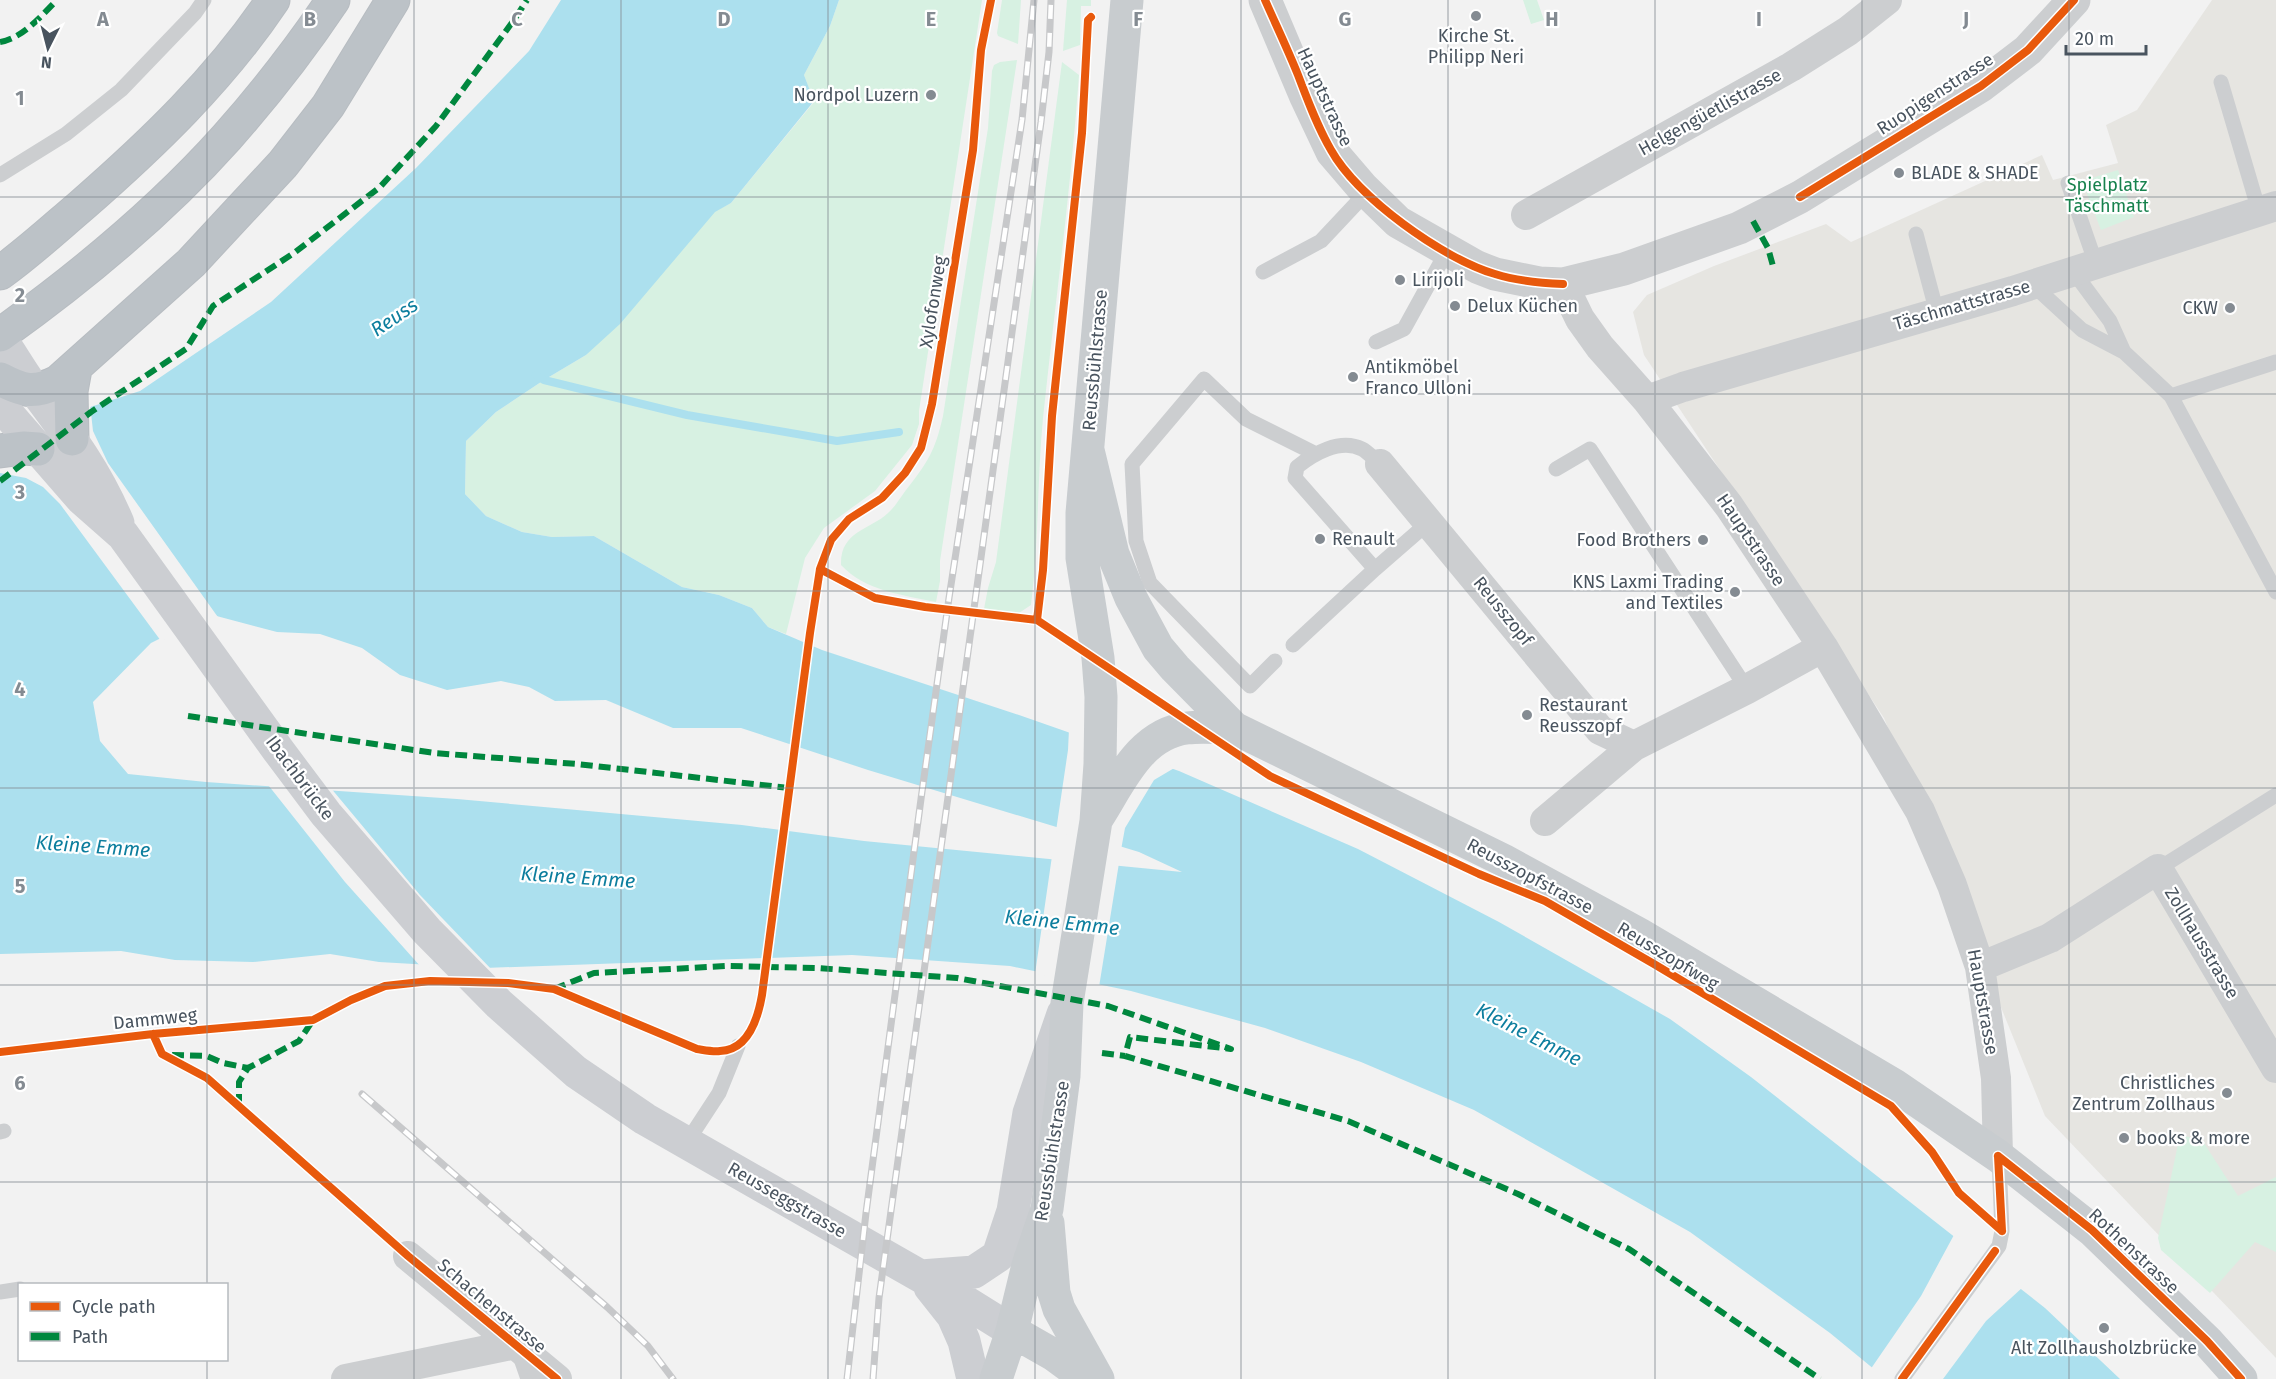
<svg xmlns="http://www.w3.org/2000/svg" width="2276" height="1379" viewBox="0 0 2276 1379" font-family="'Fira Sans',sans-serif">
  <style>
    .commercial { fill: #e6e5e1 }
    .green { fill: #d7f1e2 }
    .water { fill: #ace0ee; fill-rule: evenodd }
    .pier { fill: #f2f2f2 }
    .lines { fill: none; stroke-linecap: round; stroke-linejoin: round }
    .stream { stroke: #ace0ee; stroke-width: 8 }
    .motorway-casing { stroke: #b7bcc1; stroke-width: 35 }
    .service { stroke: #ccced0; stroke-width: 15 }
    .minor { stroke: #ccced0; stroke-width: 30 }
    .tertiary { stroke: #ccced0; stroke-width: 33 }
    .secondary { stroke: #ccced2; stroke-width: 33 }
    .primary { stroke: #c8cccf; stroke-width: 33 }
    .motorway { stroke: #bcc2c7; stroke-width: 33 }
    .rail-casing { stroke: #c7c8ca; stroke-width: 7 }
    .rail { stroke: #fff; stroke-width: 4.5; stroke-dasharray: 14; stroke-linecap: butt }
    .quiet { stroke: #00873e; stroke-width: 6; stroke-dasharray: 12 6; stroke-linecap: butt }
    .cycleway-casing { stroke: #fff; stroke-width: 11 }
    .cycleway { stroke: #e8590c; stroke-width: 8 }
    .grid { fill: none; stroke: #848b92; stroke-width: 1.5; stroke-opacity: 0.55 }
    .poi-dot { fill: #848b92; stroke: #fff; stroke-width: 2 }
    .labels { text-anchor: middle; stroke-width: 4.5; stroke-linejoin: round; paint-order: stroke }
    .poi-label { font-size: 18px; fill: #49545f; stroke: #fff; text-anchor: start }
    .street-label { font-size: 18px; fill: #49545f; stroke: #fff }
    .park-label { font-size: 18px; fill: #18824e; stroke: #fff }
    .water-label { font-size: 20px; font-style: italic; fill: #0d7e9e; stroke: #fff }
    .grid-label { font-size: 20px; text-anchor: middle; font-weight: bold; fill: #848b92; stroke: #fff; stroke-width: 4.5; stroke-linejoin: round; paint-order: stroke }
  </style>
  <rect width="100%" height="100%" fill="#f2f2f2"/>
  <!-- commercial -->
  <path class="commercial" d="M2212,0H2276V1358L2045,1116L1884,718L1644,355L1633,312L1647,295L1714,266L1826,224L1851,242L2042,155L2053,180L2118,163L2106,125L2137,110Z"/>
  <!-- green -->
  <path class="green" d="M839,0H982L919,411V424L912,445L875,491L824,528L805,558L786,634L768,627L752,608L719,595L682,587L594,536L552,537L522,532L486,516L465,494L466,441L496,412L544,380L586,355L715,211L731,203L814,102L804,75L830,26Z
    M1002,0H1021L1018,44L998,36L997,33Z
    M1067,0H1091V6H1081L1080,45L1063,51Z
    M1523,0H1537L1544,20L1531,24Z
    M1017,60L940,561V581L936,602C903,595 865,591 841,565C840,531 870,530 888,513C895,507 900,498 906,490C928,462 935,451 943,416L988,128L992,71L994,65L1000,62Z
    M1062,62L1079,75C1071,190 1055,304 1043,418C1037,480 1039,543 1031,605L1019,613L984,609L988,588L996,562Z
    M2118,170L2134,217L2101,230L2082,181Z
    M2180,1135L2202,1140L2238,1196L2276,1177V1252L2255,1242L2210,1293L2161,1250L2158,1238Z"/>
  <!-- water -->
  <path class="water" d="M561,0H839L830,26L804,75L814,101L731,203L715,212L620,324L586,355L544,380L496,412L466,441L465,494L486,516L522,532L552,537L594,536L682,587L719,595L752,608L768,627L822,650L1019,715L1179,771L1358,849L1499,922L1670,1019L1751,1077L2045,1308L2120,1379H1886L1830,1333L1690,1232L1474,1110L1361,1062L1265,1028L1131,991L1010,966L852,955L484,968L379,962L330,954L253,962L175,960L121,951L0,954V455L31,426L140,391L271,302L416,168L529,51ZM209,614L277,632L320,634L362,648L400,675L447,690L501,681L529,687L555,701L606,700L673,728H741L868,770L1139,852L1182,872L864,841L742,825L457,799L206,782L128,774L100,741L93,702L151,643Z"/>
  <!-- pier -->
  <path class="pier" d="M90,404L93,431L108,463L220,620L210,617L161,641L60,504L43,487L26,478L0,473V451L29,423Z
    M1069,729L1176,767L1154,780L1125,828L1121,850L1056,831L1068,750Z
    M265,781L330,787L420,895L492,970L421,967L345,882Z
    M1052,856L1119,863L1099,987L1035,974Z
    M1955,1233L2023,1287L1986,1321L1943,1379H1881L1870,1370L1921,1296Z"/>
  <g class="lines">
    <!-- stream -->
    <path class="stream" d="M536,375L544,380L687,415L837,441L899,432"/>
    <defs>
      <path id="motorway" d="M0,273C28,253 54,229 81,206C152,144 220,79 273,0
        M0,335C81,277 160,212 227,137C265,94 301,48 333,0
        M0,379C23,391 34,394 58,382L191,263L283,164L328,106L393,0
        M72,439L71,391L75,369
        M0,451L23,448L38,449"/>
    </defs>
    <!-- motorway casing -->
    <use href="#motorway" class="motorway-casing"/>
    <!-- service -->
    <path class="service" d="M2221,82L2259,211
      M0,175L66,134L121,90L195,13L204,0
      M2068,183L2096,264
      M1916,234L1937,313
      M2073,271L2110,321L2124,352
      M1263,272L1321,241L1367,192
      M2032,284L2082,330L2124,352L2171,396L2276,592
      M1376,342L1404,329L1447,251
      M2171,396L2276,362
      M1556,469L1590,449L1747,689
      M1375,569L1295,478L1297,467C1313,454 1340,438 1362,449C1368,452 1375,460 1380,464
      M1293,645L1375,569L1429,522
      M1275,661L1250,686L1150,583L1136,541L1132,464L1204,379L1246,419L1314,453
      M2158,869L2276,795
      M0,1132L4,1131
      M687,1142L719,1093L738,1046
      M0,1292L20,1289
      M519,1353L528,1379
      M1902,1379L1999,1246L2002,1231L1999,1159"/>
    <!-- minor -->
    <path class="minor" d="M1526,215L1791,67L1848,31L1887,0
      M1563,284L1580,319L1600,347L1647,400L1729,506L1823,647L1920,811L1952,885L1980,967L1996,1078L1998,1156
      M1647,400L1683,387L2013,291L2276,206
      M1380,464L1600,730L1634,746
      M1545,821L1634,746L1747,689L1823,647
      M1980,967L2050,938L2158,869L2276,1068
      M408,1256L557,1379
      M346,1379L516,1344"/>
    <!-- tertiary -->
    <path class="tertiary" d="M1265,0L1306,97L1332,152L1362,187L1398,222L1477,267L1495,274L1539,283L1563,284L1624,269L1739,228L1800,197L1981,86L2028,50L2074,0"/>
    <!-- secondary -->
    <path class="secondary" d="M0,338C13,356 23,375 37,393C70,437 96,471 118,523
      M0,405L81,498L123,535L278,750L326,814L427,931L499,1004L576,1072L645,1119L964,1301L1012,1331
      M921,1276L974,1272L998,1256L1013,1211L1029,1113L1063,1014
      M930,1287L953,1316L964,1341L973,1379"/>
    <!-- primary -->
    <path class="primary" d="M1088,450L1113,554L1131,598L1158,648L1175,668L1234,728L1503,860L1639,934L1894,1085L1998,1156L2092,1230L2207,1341L2241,1379
      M1098,817C1121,781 1140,734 1187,728C1202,726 1219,728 1234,728
      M1048,1223L1054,1293L1059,1309L1098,1379
      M1012,1331L1054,1355L1087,1379
      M996,1379L1012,1331L1028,1265L1047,1209L1064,1076L1067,1003L1096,821L1100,764L1101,697L1098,658L1082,558V513L1127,0"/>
    <!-- motorway -->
    <use href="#motorway" class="motorway"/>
    <defs>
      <path id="rail" d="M362,1094L607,1307L648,1346L673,1379
        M847,1379L866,1213L921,799L949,598L1022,120L1034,0
        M873,1379L879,1298L1041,122L1049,52L1051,0"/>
    </defs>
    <!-- rail casing -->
    <use href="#rail" class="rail-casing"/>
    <!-- rail -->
    <use href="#rail" class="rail"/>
    <!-- quiet -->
    <path class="quiet" d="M0,42C23,38 41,16 57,0
      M1753,221L1768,248L1773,266
      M0,481L91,412L186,349L213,306L294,253L380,187L436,126L514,20L527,0
      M188,716L434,753L577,764L789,788
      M554,989L594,973L727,966L817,968L957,978L1108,1006L1231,1049L1130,1037L1125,1056L1348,1121L1518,1194L1629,1249L1820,1379
      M1102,1053L1125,1056
      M172,1055L207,1056L223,1063L248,1068
      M239,1106V1082L248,1068L299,1041L313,1020"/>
    <defs>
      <path id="cycleway" d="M1265,0C1276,25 1288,50 1298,75C1308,101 1317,126 1331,150C1357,197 1443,259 1495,274C1517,281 1540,283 1563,284
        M1800,197L1981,86L2028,50L2074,0
        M820,569L875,598L925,607L1037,620L1270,776L1479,874L1545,901L1654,964L1891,1106L1932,1152L1959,1193L2002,1231
        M1037,620L1043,570L1052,416L1082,133L1088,20L1091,17
        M153,1034L162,1054L207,1078L408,1256L557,1379
        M0,1052L153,1034L313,1020L351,1000L385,986L430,981L508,983L554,989L697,1049C704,1050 713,1052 720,1051C749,1050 758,1018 762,995L810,633L820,569L831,540L849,519L882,498L905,473L921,448L932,404L973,150L981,50L991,0
        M1998,1156L2092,1230L2207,1341L2241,1379
        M1998,1156L2002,1231
        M1902,1379L1995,1251"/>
    </defs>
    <!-- cycleway casing -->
    <use href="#cycleway" class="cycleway-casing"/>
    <!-- cycleway -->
    <use href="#cycleway" class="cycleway"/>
  </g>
  <!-- grid -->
  <path class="grid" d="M207,0V1284M414,0V1379M621,0V1379M828,0V1379M1035,0V1379M1241,0V1379M1448,0V1379M1655,0V1379M1862,0V1379M2069,0V1379M0,197H2276M0,394H2276M0,591H2276M0,788H2276M0,985H2276M0,1182H2276M207,1360V1379"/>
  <!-- markers -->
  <g class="poi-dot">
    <circle cx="1476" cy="16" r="6"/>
    <circle cx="931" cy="95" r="6"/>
    <circle cx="1899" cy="173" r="6"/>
    <circle cx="1400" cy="280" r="6"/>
    <circle cx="1455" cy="306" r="6"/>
    <circle cx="2230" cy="308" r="6"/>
    <circle cx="1353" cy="377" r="6"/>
    <circle cx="1320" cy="539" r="6"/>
    <circle cx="1703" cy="540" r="6"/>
    <circle cx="1735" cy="592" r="6"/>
    <circle cx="1527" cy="715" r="6"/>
    <circle cx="2227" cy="1093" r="6"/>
    <circle cx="2124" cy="1138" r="6"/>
    <circle cx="2104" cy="1328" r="6"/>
  </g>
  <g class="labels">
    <!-- poi labels -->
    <g class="poi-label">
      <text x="1476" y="42" text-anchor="middle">Kirche St.<tspan x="1476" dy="21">Philipp Neri</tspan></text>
      <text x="919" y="101" text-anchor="end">Nordpol Luzern</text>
      <text x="1911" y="179">BLADE &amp; SHADE</text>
      <text x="1412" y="286">Lirijoli</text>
      <text x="1467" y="312">Delux Küchen</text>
      <text x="2218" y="314" text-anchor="end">CKW</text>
      <text x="1365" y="373">Antikmöbel<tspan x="1365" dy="21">Franco Ulloni</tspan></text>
      <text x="1332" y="545">Renault</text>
      <text x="1691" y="546" text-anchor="end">Food Brothers</text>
      <text x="1723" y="588" text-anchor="end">KNS Laxmi Trading<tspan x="1723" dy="21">and Textiles</tspan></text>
      <text x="1539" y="711">Restaurant<tspan x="1539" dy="21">Reusszopf</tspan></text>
      <text x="2215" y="1089" text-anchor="end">Christliches<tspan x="2215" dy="21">Zentrum Zollhaus</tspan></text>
      <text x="2136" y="1144">books &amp; more</text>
      <text x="2104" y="1354" text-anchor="middle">Alt Zollhausholzbrücke</text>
    </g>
    <!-- street labels -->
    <g class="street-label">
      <text transform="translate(1935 94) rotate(-33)" y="6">Ruopigenstrasse</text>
      <text transform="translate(1325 97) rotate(65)" y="6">Hauptstrasse</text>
      <text transform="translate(1710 112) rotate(-29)" y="6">Helgengüetlistrasse</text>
      <text transform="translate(933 302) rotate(-81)" y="6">Xylofonweg</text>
      <text transform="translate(1962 305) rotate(-16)" y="6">Täschmattstrasse</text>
      <text transform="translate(1095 360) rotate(-85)" y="6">Reussbühlstrasse</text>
      <text transform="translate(1751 540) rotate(56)" y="6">Hauptstrasse</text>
      <text transform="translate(1503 611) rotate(51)" y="6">Reusszopf</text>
      <text transform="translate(300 778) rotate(53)" y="6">Ibachbrücke</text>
      <text transform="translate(1530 876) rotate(28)" y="6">Reusszopfstrasse</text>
      <text transform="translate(2202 943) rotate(59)" y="6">Zollhausstrasse</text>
      <text transform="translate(1668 956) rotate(31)" y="6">Reusszopfweg</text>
      <text transform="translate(1983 1002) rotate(80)" y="6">Hauptstrasse</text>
      <text transform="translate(155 1019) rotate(-6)" y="6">Dammweg</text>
      <text transform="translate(1052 1151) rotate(-81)" y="6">Reussbühlstrasse</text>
      <text transform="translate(787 1200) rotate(30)" y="6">Reusseggstrasse</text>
      <text transform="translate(2134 1251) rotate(43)" y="6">Rothenstrasse</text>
      <text transform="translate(492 1306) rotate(40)" y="6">Schachenstrasse</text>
    </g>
    <!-- park labels -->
    <g class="park-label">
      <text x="2107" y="191">Spielplatz<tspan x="2107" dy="21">Täschmatt</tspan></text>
    </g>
    <!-- water labels -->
    <g class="water-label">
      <text transform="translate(394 317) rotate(-34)" y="7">Reuss</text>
      <text transform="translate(93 846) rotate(4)" y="7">Kleine Emme</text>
      <text transform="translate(578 877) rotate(4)" y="7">Kleine Emme</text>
      <text transform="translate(1062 922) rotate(6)" y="7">Kleine Emme</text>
      <text transform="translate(1529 1034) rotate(27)" y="7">Kleine Emme</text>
    </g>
  </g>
  <g class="grid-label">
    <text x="103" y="26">A</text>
    <text x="310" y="26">B</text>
    <text x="517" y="26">C</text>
    <text x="724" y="26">D</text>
    <text x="931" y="26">E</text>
    <text x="1138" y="26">F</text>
    <text x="1345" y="26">G</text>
    <text x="1552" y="26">H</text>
    <text x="1759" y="26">I</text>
    <text x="1966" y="26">J</text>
    <text x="20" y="105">1</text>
    <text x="20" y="302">2</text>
    <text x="20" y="499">3</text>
    <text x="20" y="696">4</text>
    <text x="20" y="893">5</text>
    <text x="20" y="1090">6</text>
  </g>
  <!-- legend -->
  <rect x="18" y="1283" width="210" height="78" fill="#ffffff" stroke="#b6bbbf" stroke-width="1.5"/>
  <rect x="30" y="1302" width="30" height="9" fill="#e8590c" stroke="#b6bbbf" stroke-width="1.5"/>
  <text x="72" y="1313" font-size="18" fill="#49545f">Cycle path</text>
  <rect x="30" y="1332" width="30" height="9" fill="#00873e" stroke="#b6bbbf" stroke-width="1.5"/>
  <text x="72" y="1343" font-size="18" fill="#49545f">Path</text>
  <!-- north arrow -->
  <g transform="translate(48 48) rotate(186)" stroke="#ffffff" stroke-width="4.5" paint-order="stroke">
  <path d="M0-4.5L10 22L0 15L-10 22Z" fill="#49545f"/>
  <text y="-9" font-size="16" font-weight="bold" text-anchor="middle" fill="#49545f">N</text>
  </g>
  <!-- scale -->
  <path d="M2066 45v9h80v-9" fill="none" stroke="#49545f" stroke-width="3"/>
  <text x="2075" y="45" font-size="18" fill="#49545f" stroke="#ffffff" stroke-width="4.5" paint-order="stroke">20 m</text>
</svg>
